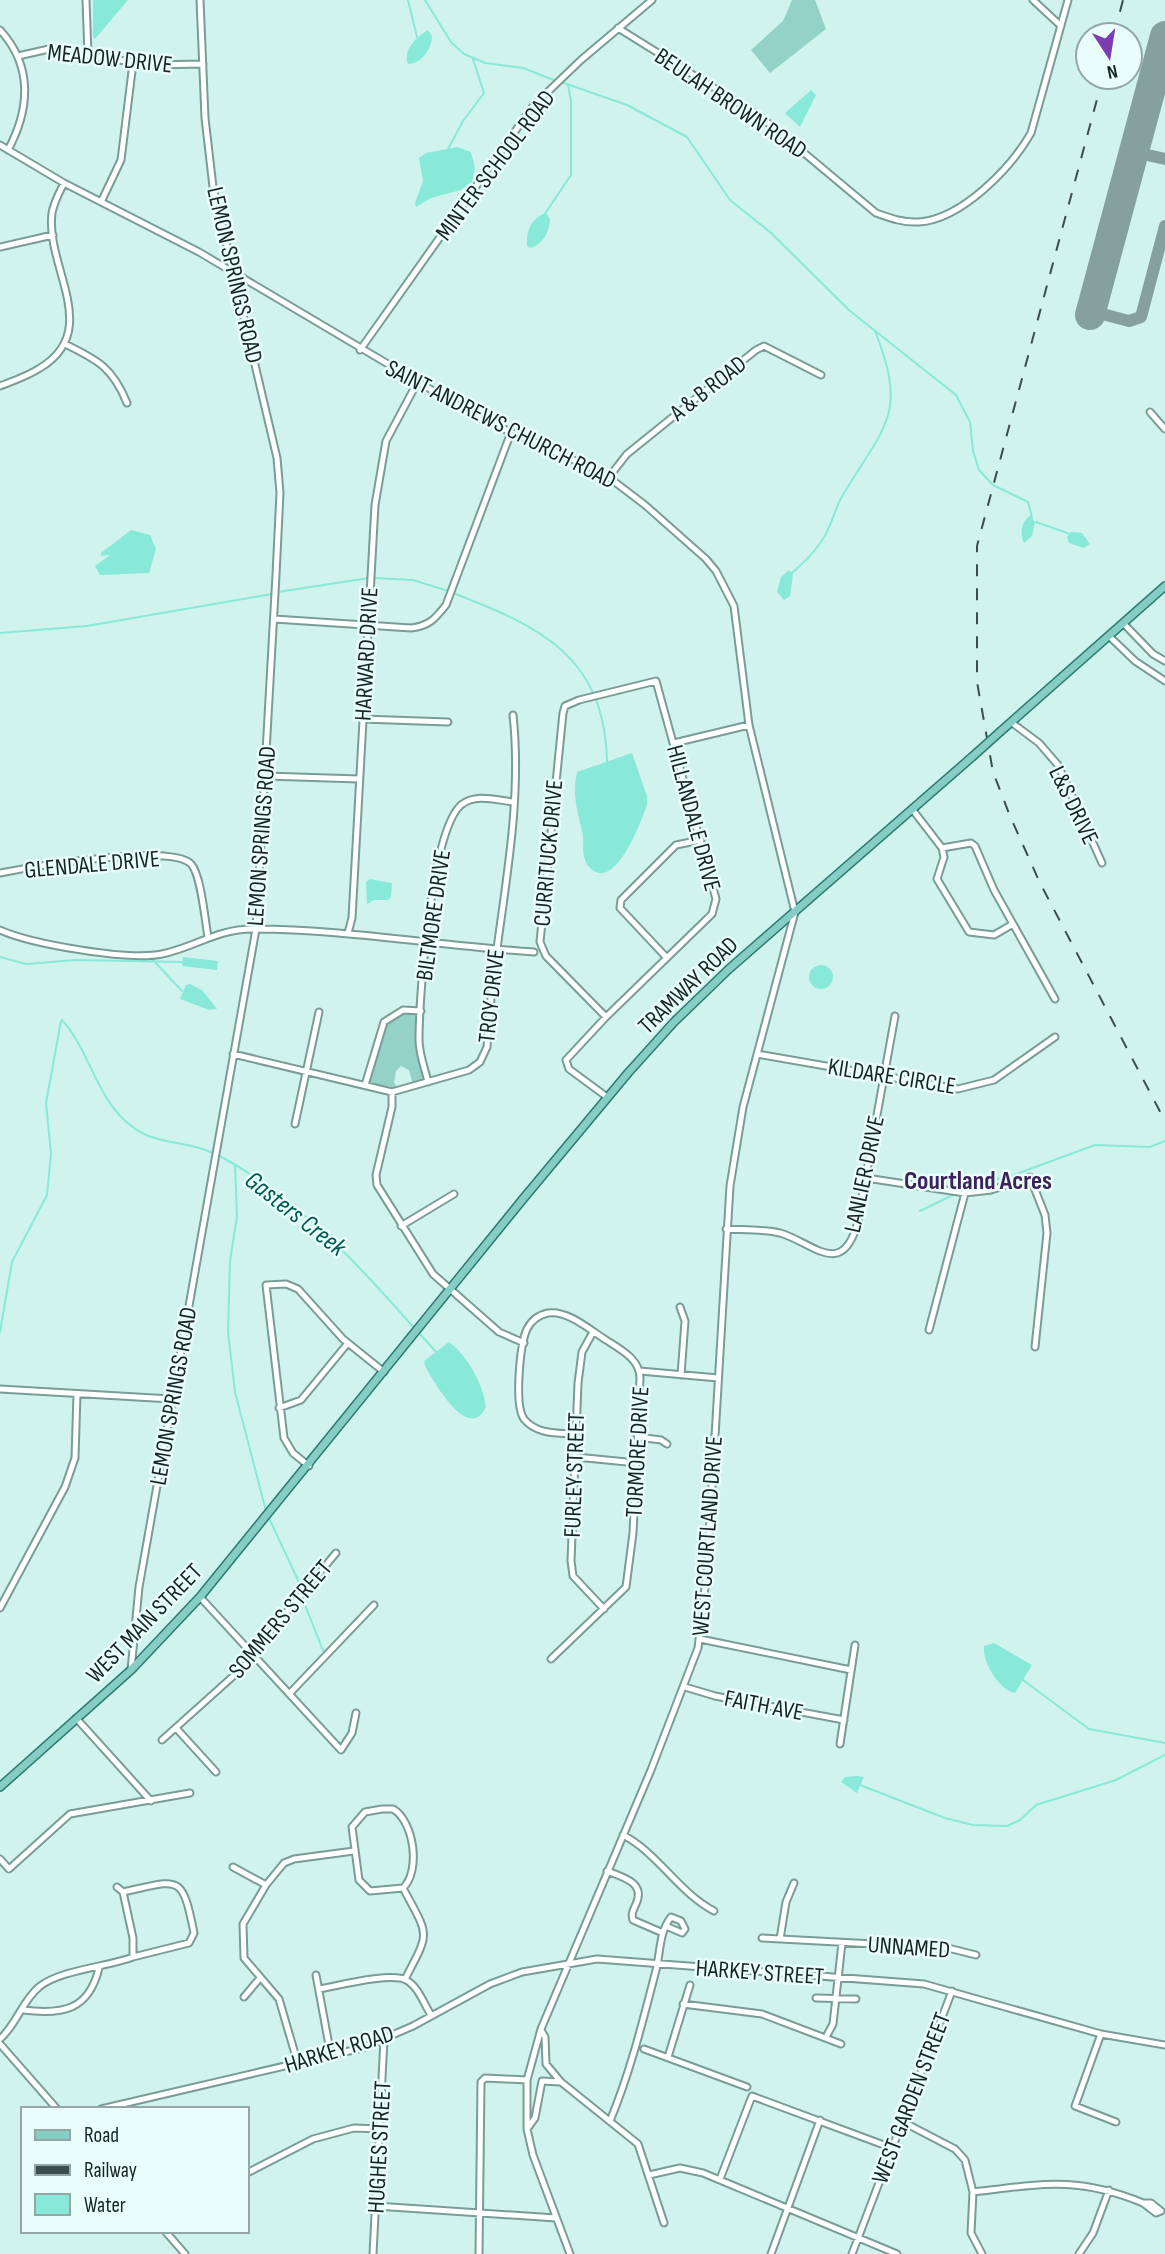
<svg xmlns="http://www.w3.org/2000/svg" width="1165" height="2254" viewBox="0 0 1165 2254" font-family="'Sofia Sans Condensed',sans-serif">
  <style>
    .green { fill: #94d1c6 }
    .water { fill: #88e9d9 }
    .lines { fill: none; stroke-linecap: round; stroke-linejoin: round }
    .stream { stroke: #88e9d9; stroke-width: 2 }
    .taxiway { stroke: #86a19c; stroke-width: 12 }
    .runway { stroke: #86a19c; stroke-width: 30 }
    .minor-casing { stroke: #7a9c96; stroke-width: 9 }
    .major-casing { stroke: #2a7c71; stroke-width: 10 }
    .minor { stroke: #fff; stroke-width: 5 }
    .major { stroke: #86cdc3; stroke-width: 7 }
    .rail { stroke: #3c4e4b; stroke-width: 2; stroke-dasharray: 12 12; stroke-linecap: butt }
    .major-bridge-casing { stroke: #2a7c71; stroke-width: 10; stroke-linecap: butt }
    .major-bridge { stroke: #86cdc3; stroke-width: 7 }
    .labels { text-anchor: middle; stroke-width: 5; stroke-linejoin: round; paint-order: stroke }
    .street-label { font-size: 24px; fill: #172422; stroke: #e9fefa }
    .neighbourhood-label { font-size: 26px; font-weight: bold; fill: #3d215a; stroke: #e9fefa }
    .water-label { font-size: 26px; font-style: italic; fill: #005a51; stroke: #e9fefa }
  </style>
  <rect width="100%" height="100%" fill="#d0f4ed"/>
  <!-- green -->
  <path class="green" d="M792,0H815L826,29L770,73L751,50L783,21Z
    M404,1012L419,1014L417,1040L426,1081L413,1085L409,1070L401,1066L396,1071L394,1083L398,1088L367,1083L386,1023Z"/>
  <!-- water -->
  <path class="water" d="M93,0H128L95,39L93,37Z
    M428,30L432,36C432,48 422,64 408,64C402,51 417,36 428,30Z
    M811,90L816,95L800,127L785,113Z
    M457,147L471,152L475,168L472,182L461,190L431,198L416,207L415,203L423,181L419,158L426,153Z
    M546,213L550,219C550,231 543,244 531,248L527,246C526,231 531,218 546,213Z
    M1031,515L1035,523L1032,536L1024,543C1019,534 1022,520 1031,515Z
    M131,530L150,535L156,549L149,573L100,575L95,566L110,555L101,556V553Z
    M1071,532L1082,533L1090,544L1084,548L1069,543L1067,537Z
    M789,570L793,574L790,596L784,600L777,592L781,577Z
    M632,753L647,796V805C642,819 615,895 589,867C580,856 585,843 582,831C577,810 572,794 577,772Z
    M370,879L392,883L391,897L388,900H374L367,904L366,882Z
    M183,957L218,961L217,970L182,966Z
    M809 977a12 12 0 1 1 24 0a12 12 0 1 1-24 0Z
    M190,984L202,990L217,1009L209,1010L180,999L186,985Z
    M449,1342C468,1356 483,1384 486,1407C469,1444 433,1381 425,1366L424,1361Z
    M994,1643L1032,1665L1015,1693C999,1690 982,1662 984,1646Z
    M857,1776L864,1777L857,1793L841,1782L845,1777Z"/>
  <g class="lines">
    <!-- stream -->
    <path class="stream" d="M408,0L417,37
      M425,0L451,42L464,54L485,63L523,68L556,81
      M561,82L627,105L687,137L730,200L770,232L850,311L956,395L970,422L973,451L979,470L993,485L1028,502L1032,517
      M448,149L463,121L484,93L473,59
      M544,215L571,175V101L568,85
      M1036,522L1070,534
      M792,573C806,561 822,545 829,527C834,516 837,504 844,493C885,425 908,414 875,331
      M375,578L413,580L448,591
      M278,592L369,578
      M453,593C541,627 605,656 607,763
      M0,633L87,626L272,594
      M0,957L26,964L76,960L182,962
      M153,960L182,991
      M62,1020C94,1055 97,1112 146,1135C167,1144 192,1143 213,1153
      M218,1155C297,1197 357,1263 415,1329
      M235,1165L237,1216L230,1261L228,1332L235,1392L266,1511
      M961,1190L971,1185L1011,1176L1095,1145L1150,1147L1165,1141
      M920,1211L957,1193
      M0,1332L12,1262L47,1195L51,1154L46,1103L61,1021
      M419,1333L436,1352
      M268,1516L298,1580V1590
      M303,1600L324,1653
      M1023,1680L1089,1729L1165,1743
      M860,1785L945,1818L973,1825L1007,1826L1020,1820L1036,1805L1116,1780L1165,1755"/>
    <!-- taxiway -->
    <path class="taxiway" d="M1134,152L1165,159
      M1091,311L1129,321L1141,317L1165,226"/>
    <!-- runway -->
    <path class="runway" d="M1090,315L1165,36"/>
    <defs>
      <path id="minor" d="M86,0L88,55
        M1033,0L1061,26
        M618,28L761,117L876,213C890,218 903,223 919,222C962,219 1011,168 1031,133L1068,0
        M0,30C33,66 30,109 8,150
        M18,56L49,49L151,65L203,64
        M0,145L64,183L199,252L479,418L603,473L645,505L706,559L716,571L734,606L749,725L795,912L743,1107L730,1186L707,1570L698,1648L651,1770L541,2029L527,2080V2129L533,2155L570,2254
        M102,200L121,160L133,63
        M0,247L53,235
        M65,344C98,360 113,368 127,403
        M360,350L533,106L581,60L652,0
        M0,386C13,381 28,376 40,368C103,330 45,267 52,213C54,202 59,193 64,183
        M1150,412L1165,429
        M609,477L627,454L756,350L764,346L821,375
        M274,619L411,628C429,626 435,619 446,605L510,435
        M1123,623L1153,654L1165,661
        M1109,636L1135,661L1165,681
        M362,719L448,722
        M1011,722L1039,743L1058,765L1102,863
        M674,743L749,725
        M266,776L359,779
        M912,809L942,848L944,857L937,879L969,932L994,935L1013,924
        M942,848L971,843L975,846L994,890L1055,999
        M0,873C31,867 171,843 191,864C201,874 205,921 208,937
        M0,930C32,944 128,961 162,954C196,947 216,929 253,929C347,929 440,946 534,952
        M348,933L352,918L375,505L386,441L417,383
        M667,958L620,908L621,900L676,845L701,840
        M606,1017L546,956L540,942L563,713L565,706L579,700L656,681L716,899L712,914L606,1017L566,1060L569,1069L607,1097
        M233,1054L392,1092L469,1070L480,1062L487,1047C492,937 525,825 513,715
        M757,1054L958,1089L994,1080L1055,1037
        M428,1082C425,1069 419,1054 419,1040C419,996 431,832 461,805C475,793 496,800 513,802
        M365,1085L384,1022L403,1010L421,1011
        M392,1092V1107L376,1175L377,1185L433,1274L499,1332L524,1343
        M295,1124L319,1012
        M866,1178L965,1193L991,1190L1030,1177L1045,1215L1047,1233L1035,1347
        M401,1226L454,1194
        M726,1229C743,1230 763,1229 780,1233C812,1242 841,1279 857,1225L895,1016
        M680,1307L685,1321L681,1375
        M929,1330L965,1193
        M593,1332L582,1352L578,1383L571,1561L573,1576L604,1609
        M640,1371L718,1378
        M0,1389L171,1399
        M279,1408L301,1400L348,1343
        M638,1437L661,1440L667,1444
        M576,1457L637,1463
        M309,1466L293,1453L284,1438L266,1285L286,1284L298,1289L343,1339L384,1372
        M200,1597L341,1750L352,1733L356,1713
        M0,1608L65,1487L75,1458L77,1394
        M700,1639L851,1670
        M551,1659L626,1587L633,1533L640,1378C640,1359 620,1349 606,1340C590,1330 568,1310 548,1313C538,1315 531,1321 527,1329C520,1344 514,1405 524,1419C536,1434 556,1433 574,1434
        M131,1670L139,1587L256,929L276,575L280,493L277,458L213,187L205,118L200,0
        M685,1687L715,1696L844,1720
        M291,1692L374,1605
        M76,1718L151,1801
        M176,1728L216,1772
        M162,1740L249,1662L258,1646L336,1553
        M840,1744L855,1645
        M382,1809H393C414,1821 421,1871 403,1888L370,1891L359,1880L352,1827L365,1812Z
        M623,1835C658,1853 678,1892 714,1911
        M0,1859L9,1869L70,1814L190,1793
        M233,1867L266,1885
        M607,1871C623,1877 646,1883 636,1904C633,1911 631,1913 633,1920L663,1933
        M403,1888C429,1937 431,1930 405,1979
        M123,1892C179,1880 182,1872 194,1933L189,1943L133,1957
        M762,1938L948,1948L976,1955
        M780,1939L786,1902L794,1883
        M316,1975L331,2056
        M319,1989C337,1986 391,1972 406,1980C418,1986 424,2004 431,2015
        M244,1997L260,1978
        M816,1998L856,1999
        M683,2004L762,2014L841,2044
        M23,2010C63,2015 89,2010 99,1968
        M541,2030L545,2037L546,2064L561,2082
        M1101,2034L1075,2106L1116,2122
        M826,2037L833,2024L842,1943
        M0,2039C17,2024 22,2001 39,1987C59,1970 107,1967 133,1957V1938L123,1892L117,1887
        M0,2044L57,2109
        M644,2049L747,2087
        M668,2057L690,1985
        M298,2064L279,1999L244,1958L243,1924L266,1885L284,1863L294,1859L354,1851
        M101,2109L362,2048L413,2026L490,1984L522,1972L597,1959L924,1984L1101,2034L1165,2045
        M610,2121C630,2073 642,2024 655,1974C661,1954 658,1934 671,1917L681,1921L685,1929L682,1933L666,1926
        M903,2122L955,2149L965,2160L973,2192L971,2233L982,2254
        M527,2129L535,2118L542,2081L561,2082L638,2144L664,2223
        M247,2173L313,2139L354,2128L380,2129
        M649,2175L680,2168L703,2173L897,2254
        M720,2179L752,2096L892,2148
        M973,2192C1042,2184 1077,2176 1143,2203H1151L1161,2211L1156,2213L1143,2203
        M376,2206L556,2218
        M165,2231L185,2254
        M373,2254L384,2039
        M479,2254L481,2082L485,2078L527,2080
        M771,2254L820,2120
        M852,2254L952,1991
        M1079,2254L1093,2233L1109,2190"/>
      <path id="major" d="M1001,731L1165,586
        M0,1787L131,1670L200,1597L523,1199L628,1073L674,1022L729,969L972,757"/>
    </defs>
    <!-- minor casing -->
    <use href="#minor" class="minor-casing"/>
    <!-- major casing -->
    <use href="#major" class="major-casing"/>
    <!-- minor -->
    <use href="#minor" class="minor"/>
    <!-- major -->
    <use href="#major" class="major"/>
    <!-- rail -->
    <path class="rail" d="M1114,35L1123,0
      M1103,77L977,546V682L993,772L1010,816L1040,883L1165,1121"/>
    <defs>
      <path id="major-bridge" d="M972,757L1001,731"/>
    </defs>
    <!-- major-bridge casing -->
    <use href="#major-bridge" class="major-bridge-casing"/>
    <!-- major-bridge -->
    <use href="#major-bridge" class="major-bridge"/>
  </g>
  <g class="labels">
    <!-- street labels -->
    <g class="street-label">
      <text transform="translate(110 58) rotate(6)" y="8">MEADOW DRIVE</text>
      <text transform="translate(731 103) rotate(34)" y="8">BEULAH BROWN ROAD</text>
      <text transform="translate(495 165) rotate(-53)" y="8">MINTER SCHOOL ROAD</text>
      <text transform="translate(235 275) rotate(77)" y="8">LEMON SPRINGS ROAD</text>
      <text transform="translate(708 388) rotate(-38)" y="8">A &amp; B ROAD</text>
      <text transform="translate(501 424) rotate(27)" y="8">SAINT ANDREWS CHURCH ROAD</text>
      <text transform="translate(366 654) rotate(-87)" y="8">HARWARD DRIVE</text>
      <text transform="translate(1074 805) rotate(64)" y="8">L&amp;S DRIVE</text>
      <text transform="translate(694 818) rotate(75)" y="8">HILLANDALE DRIVE</text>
      <text transform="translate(261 836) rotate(-86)" y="8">LEMON SPRINGS ROAD</text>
      <text transform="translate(548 853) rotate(-85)" y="8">CURRITUCK DRIVE</text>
      <text transform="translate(92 864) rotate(-5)" y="8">GLENDALE DRIVE</text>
      <text transform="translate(433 915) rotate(-82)" y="8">BILTMORE DRIVE</text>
      <text transform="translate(688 985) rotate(-44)" y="8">TRAMWAY ROAD</text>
      <text transform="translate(491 996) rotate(-84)" y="8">TROY DRIVE</text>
      <text transform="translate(892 1076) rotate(9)" y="8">KILDARE CIRCLE</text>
      <text transform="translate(864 1174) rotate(-78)" y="8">LANLIER DRIVE</text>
      <text transform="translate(173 1396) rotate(-80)" y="8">LEMON SPRINGS ROAD</text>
      <text transform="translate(637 1452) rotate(-87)" y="8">TORMORE DRIVE</text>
      <text transform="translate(574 1475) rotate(-88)" y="8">FURLEY STREET</text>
      <text transform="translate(707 1536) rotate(-86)" y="8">WEST COURTLAND DRIVE</text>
      <text transform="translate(280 1619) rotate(-50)" y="8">SOMMERS STREET</text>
      <text transform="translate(144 1623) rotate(-46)" y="8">WEST MAIN STREET</text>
      <text transform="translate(764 1705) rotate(11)" y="8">FAITH AVE</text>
      <text transform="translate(909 1947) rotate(4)" y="8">UNNAMED</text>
      <text transform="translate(760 1972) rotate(4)" y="8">HARKEY STREET</text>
      <text transform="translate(339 2049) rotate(-17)" y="8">HARKEY ROAD</text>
      <text transform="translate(911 2098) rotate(-69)" y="8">WEST GARDEN STREET</text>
      <text transform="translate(379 2147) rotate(-87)" y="8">HUGHES STREET</text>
    </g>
    <!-- neighbourhood labels -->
    <g class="neighbourhood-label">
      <text x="978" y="1189">Courtland Acres</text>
    </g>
    <!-- water labels -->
    <g class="water-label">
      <text transform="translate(296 1213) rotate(38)" y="9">Gasters Creek</text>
    </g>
  </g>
  <!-- legend -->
  <rect x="21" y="2107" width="228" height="126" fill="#e9fefa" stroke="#95a7a4" stroke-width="2"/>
  <rect x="35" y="2130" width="35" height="10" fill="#86cdc3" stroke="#95a7a4" stroke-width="2"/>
  <text x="84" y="2142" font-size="21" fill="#172422">Road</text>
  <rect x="35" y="2165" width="35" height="10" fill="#3c4e4b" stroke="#95a7a4" stroke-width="2"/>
  <text x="84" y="2177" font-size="21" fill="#172422">Railway</text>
  <rect x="35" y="2194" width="35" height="21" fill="#88e9d9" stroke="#95a7a4" stroke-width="2"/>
  <text x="84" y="2212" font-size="21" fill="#172422">Water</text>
  <!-- north arrow -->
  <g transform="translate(1109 56) rotate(168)"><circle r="33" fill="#e9fefa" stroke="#95a7a4" stroke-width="2"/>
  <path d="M0-5L12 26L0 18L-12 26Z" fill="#7a3db2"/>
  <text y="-10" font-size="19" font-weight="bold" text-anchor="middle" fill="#172422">N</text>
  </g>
</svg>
